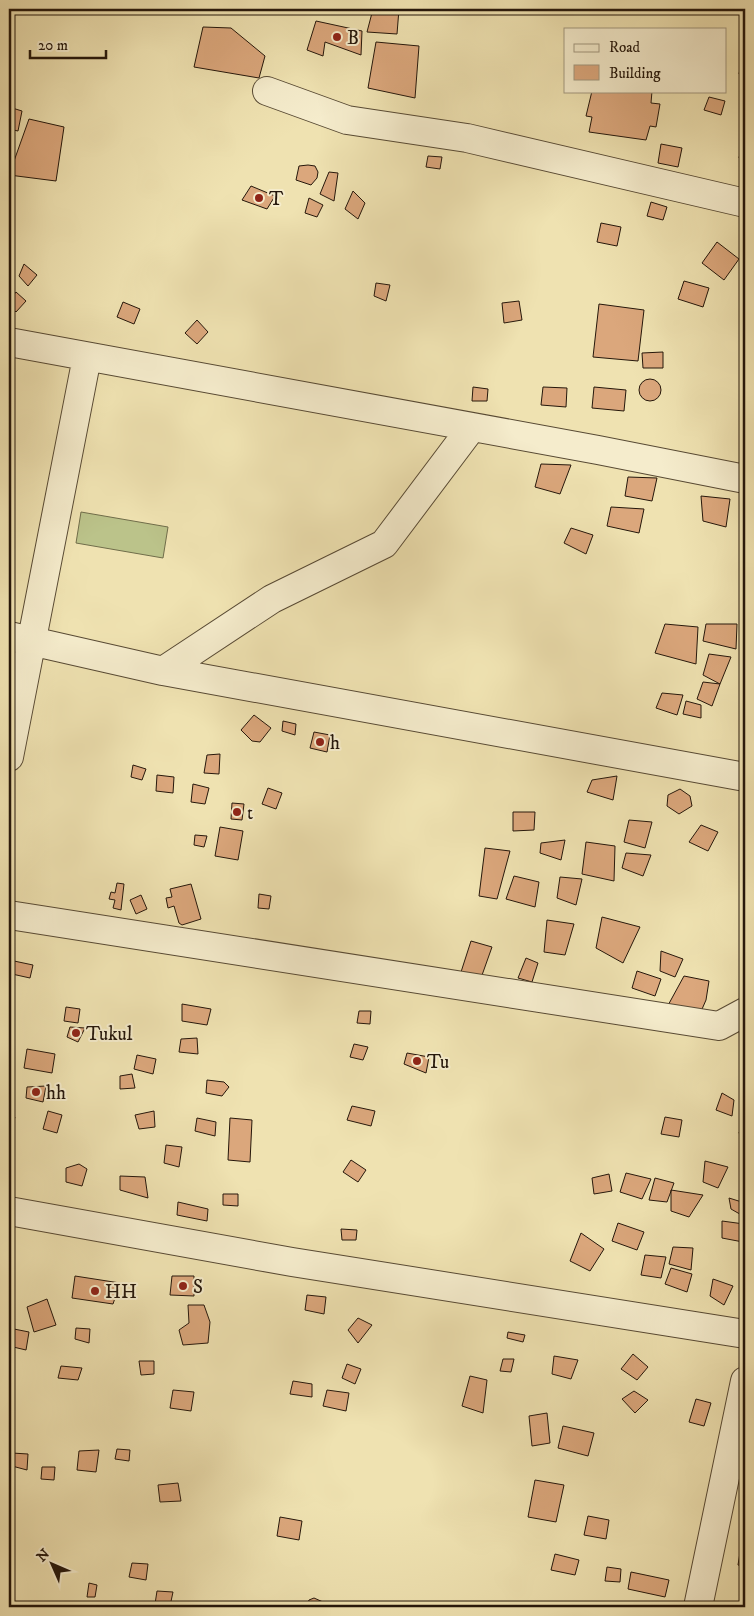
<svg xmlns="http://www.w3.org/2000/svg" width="754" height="1616" viewBox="0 0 754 1616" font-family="'IM FELL DW Pica',serif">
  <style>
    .green { fill: #bbc38a; stroke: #706d4a }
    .building { fill: #dba77c; stroke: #25170b }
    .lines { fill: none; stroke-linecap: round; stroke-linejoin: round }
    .minor-casing { stroke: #584a34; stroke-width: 30 }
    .minor { stroke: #f5eccc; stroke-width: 28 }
    .poi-dot { fill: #8f2418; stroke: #f5eccc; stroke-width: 2 }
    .labels { text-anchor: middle; stroke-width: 4; stroke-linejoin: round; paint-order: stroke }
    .poi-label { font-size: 19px; fill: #25170b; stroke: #f5eccc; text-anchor: start }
  </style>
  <rect width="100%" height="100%" fill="#efe2b1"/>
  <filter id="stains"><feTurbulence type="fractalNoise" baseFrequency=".004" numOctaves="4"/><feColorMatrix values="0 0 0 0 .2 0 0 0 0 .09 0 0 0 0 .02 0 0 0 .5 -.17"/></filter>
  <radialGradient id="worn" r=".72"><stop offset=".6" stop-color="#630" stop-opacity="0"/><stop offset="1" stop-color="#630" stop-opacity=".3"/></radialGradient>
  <!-- green -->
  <path class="green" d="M81,512L168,527L163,558L76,543Z"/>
  <!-- building -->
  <path class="building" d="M373,9H399L397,34L367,32Z
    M316,21L362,31L361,55L325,42L323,56L307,50Z
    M203,27L231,28L265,56L259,78L194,67Z
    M376,42L419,46L415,98L368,88Z
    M742,58H745V75L739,74Z
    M592,91H652L651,103L660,104L656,127L650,126L646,140L589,132L592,117L586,116Z
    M709,97L725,101L721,115L704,110Z
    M9,107L22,111L18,131L9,129Z
    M29,119L64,127L56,181L9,175Z
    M743,138L745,139V159L739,158Z
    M661,144L682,148L678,167L658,163Z
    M428,156L442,157L440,169L426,167Z
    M308,165L315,166L318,172L317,178L311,185L296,180L299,166Z
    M329,172L338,173L334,201L320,194Z
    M251,186L275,196L267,209L242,200Z
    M353,191L365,203L358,219L345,209Z
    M309,198L323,205L317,217L305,213Z
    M651,202L667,207L663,220L647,216Z
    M601,223L621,227L617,246L597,242Z
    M717,242L739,259L724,280L702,263Z
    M24,264L37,275L28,286L19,276Z
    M684,281L709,288L703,307L678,299Z
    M376,283L390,285L386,301L374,296Z
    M16,292L26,301L16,312L9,305V301Z
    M519,301L522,320L504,323L502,303Z
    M123,302L140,309L134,324L117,317Z
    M599,304L644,310L638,361L593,357Z
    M197,320L208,332L197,344L185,333Z
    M663,352V368H643L642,353Z
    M639 390a11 11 0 1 1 22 0a11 11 0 1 1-22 0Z
    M473,387L488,389L487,401H472Z
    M543,387L567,388L566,407L541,405Z
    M594,387L626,390L624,411L592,408Z
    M541,464L571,465L560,494L535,487Z
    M628,477L657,478L652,501L625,496Z
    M701,496L730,499L726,527L703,521Z
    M611,507L644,509L639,533L607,526Z
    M740,526L745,527V541L740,539Z
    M571,528L593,535L586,554L564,543Z
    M665,624L698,627L696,664L655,653Z
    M706,624H737L736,649L703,641Z
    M709,654L731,657L720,684L703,675Z
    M703,682L720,684L712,706L697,699Z
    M662,693L683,695L677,715L656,708Z
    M686,701L701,705V718L683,714Z
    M254,715L271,728L260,742L252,741L241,730Z
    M283,721L296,724L295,735L282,731Z
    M314,732L330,735L327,752L310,748Z
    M220,754L219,774L204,773L207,755Z
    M133,765L146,769L142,780L131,777Z
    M157,775L174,777L173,793L156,791Z
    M617,776L613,800L587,792L592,780Z
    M193,784L209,788L205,804L191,802Z
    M268,788L282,793L276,809L262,804Z
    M680,789L690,796L692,806L679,814L667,806L668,795Z
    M232,803L244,804L242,820L231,819Z
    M513,812H535L534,830L513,831Z
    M629,820L652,822L645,848L624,842Z
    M701,825L718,832L708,851L689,842Z
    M220,827L243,831L238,860L215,856Z
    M195,835L207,836L204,847L194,845Z
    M565,840L561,860L540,853L541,843Z
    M586,842L615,846L614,881L582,874Z
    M485,848L510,851L497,899L479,896Z
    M626,853L651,855L643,876L622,868Z
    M514,876L539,882L535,907L506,899Z
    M560,877L582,879L576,905L557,898Z
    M117,883L124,884L121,910L113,908L115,900L109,899L111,892L115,893Z
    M191,884L201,919L182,925L179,923L174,906L168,908L166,898L172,897L170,889Z
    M259,894L271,896L269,909L258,908Z
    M141,895L147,909L136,914L130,900Z
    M602,917L640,927L623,963L596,948Z
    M547,920L574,924L565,955L544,952Z
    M471,941L492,947L481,978L461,972Z
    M661,951L683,959L675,977L660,971Z
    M526,958L538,963L532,982L518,978Z
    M14,961L33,965L30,978L12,974Z
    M637,971L661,979L655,996L632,988Z
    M684,976L709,981L706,1000L699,1016L666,1009Z
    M182,1004L211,1009L207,1025L182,1021Z
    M66,1007L80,1009L78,1023L64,1021Z
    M359,1011H371L370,1024L357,1023Z
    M70,1027L85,1028L78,1042L67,1037Z
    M197,1038L198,1054L179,1052L181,1039Z
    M354,1044L368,1047L363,1060L350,1057Z
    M27,1049L55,1054L52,1073L24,1068Z
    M407,1053L429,1057L426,1073L404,1064Z
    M137,1055L156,1059L153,1074L134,1069Z
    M132,1074L135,1088L120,1089V1076Z
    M207,1080L224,1082L229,1087L222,1096L206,1093Z
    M46,1086L43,1102L26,1098L27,1087Z
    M722,1093L734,1100L732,1116L716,1110Z
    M352,1106L375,1111L371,1126L347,1120Z
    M48,1111L62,1115L57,1133L43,1129Z
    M154,1111L155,1127L139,1129L135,1115Z
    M9,1117H15L11,1131L9,1132Z
    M665,1117L682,1120L679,1137L661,1134Z
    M197,1118L216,1122L215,1136L195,1131Z
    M230,1118L252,1120L250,1162L228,1160Z
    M739,1132L745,1133V1144H742Z
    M166,1145L182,1147L179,1167L164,1163Z
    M351,1160L366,1170L358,1182L343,1172Z
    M705,1161L728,1167L718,1188L703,1182Z
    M79,1164L87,1169L82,1186L66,1182V1168Z
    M626,1173L651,1179L642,1199L620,1192Z
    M609,1174L612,1191L594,1194L592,1178Z
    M120,1176L145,1177L148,1198L120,1190Z
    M655,1178L674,1183L667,1202L649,1200Z
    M671,1190L703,1195L689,1217L671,1211Z
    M223,1194H238V1206L223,1205Z
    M729,1198L745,1203V1217L731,1209Z
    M178,1202L208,1209L207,1221L177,1215Z
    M722,1221L744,1224L743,1242L722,1238Z
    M618,1223L644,1232L637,1250L612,1241Z
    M341,1229L357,1230L356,1240H342Z
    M581,1233L604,1249L590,1271L570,1261Z
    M673,1247L693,1248L691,1270L669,1264Z
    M645,1255L666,1257L661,1278L641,1275Z
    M671,1268L692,1274L687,1292L665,1284Z
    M75,1276L120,1283L113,1304L72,1298Z
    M172,1276H194V1296L170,1295Z
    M713,1279L733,1286L724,1305L710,1296Z
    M307,1295L326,1297L324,1314L305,1310Z
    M47,1299L56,1325L34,1332L27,1307Z
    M188,1305H204L210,1322L208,1343L183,1345L179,1330L189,1323Z
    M358,1318L372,1325L358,1343L348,1330Z
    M9,1328L29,1332L26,1350L9,1346Z
    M76,1328L90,1329L89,1343L75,1339Z
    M508,1332L525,1335L523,1342L507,1338Z
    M633,1354L648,1367L637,1380L621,1369Z
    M554,1356L578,1360L571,1379L552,1374Z
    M503,1359H514L511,1372L500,1371Z
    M139,1361H154V1374L141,1375Z
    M347,1364L361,1369L355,1384L342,1378Z
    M61,1366L82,1368L78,1380L58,1378Z
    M470,1376L487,1380L483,1413L462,1406Z
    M293,1381L312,1384V1397L290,1394Z
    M173,1390L194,1392L191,1411L170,1408Z
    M327,1390L349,1393L346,1411L323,1406Z
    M634,1391L648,1400L635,1413L622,1399Z
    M696,1399L711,1403L704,1426L689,1422Z
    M547,1413L550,1443L532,1446L529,1416Z
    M563,1426L594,1433L588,1456L558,1448Z
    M117,1449L130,1450L129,1461L115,1459Z
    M99,1450L96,1472L77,1470L79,1451Z
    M12,1453L28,1454L27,1470L12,1466Z
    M42,1467H55L54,1480L41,1479Z
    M535,1480L564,1485L556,1522L528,1517Z
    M178,1483L181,1501L160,1502L158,1485Z
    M588,1516L609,1520L606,1539L584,1535Z
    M280,1517L302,1521L299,1540L277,1536Z
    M743,1534H745V1567L738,1565Z
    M555,1554L579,1560L575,1575L551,1570Z
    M132,1563L148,1564L146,1580L129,1577Z
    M607,1567L621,1569L620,1582L605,1581Z
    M631,1572L669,1580L665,1597L628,1589Z
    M89,1583L97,1585L95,1597H87Z
    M157,1591L173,1592L170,1606L155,1604Z
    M314,1598L323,1602L325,1607H306L309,1600Z"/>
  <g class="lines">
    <defs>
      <path id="minor" d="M267,91L347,120L467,138L745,203
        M9,342L598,450L745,479
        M9,636L163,671L745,777
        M163,671L272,599L384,544L472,427
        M9,757L87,357
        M9,915L719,1026L745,1012
        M9,1211L292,1262L745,1334
        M698,1607L745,1381"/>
    </defs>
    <!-- minor casing -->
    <use href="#minor" class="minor-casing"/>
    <!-- minor -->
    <use href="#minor" class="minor"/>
  </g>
  <!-- markers -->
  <g class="poi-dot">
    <circle cx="337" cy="37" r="5"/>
    <circle cx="259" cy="198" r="5"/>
    <circle cx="320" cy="742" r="5"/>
    <circle cx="237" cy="812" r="5"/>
    <circle cx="76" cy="1033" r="5"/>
    <circle cx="417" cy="1061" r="5"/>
    <circle cx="36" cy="1092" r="5"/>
    <circle cx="183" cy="1286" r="5"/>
    <circle cx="95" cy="1291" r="5"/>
  </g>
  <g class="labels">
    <!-- poi labels -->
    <g class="poi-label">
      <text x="347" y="44">B</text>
      <text x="269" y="205">T</text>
      <text x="330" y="749">h</text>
      <text x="247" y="819">t</text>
      <text x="86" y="1040">Tukul</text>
      <text x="427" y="1068">Tu</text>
      <text x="46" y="1099">hh</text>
      <text x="193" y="1293">S</text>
      <text x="105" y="1298">HH</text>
    </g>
  </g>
  <!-- margin -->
  <rect width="754" height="1616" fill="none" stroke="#efe2b1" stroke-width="30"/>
  <rect x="10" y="10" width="734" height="1596" fill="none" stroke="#25170b" stroke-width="2.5"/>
  <rect x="15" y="15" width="724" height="1586" fill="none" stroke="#25170b"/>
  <!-- legend -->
  <rect x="564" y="28" width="162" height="65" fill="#f5eccc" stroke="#a2977f"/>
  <rect x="574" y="44" width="25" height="8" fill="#f5eccc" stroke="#a2977f"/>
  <text x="609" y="52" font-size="15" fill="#25170b">Road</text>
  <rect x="574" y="65" width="25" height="15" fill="#dba77c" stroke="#a2977f"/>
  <text x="609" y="78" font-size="15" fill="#25170b">Building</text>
  <!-- north arrow -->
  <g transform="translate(52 1564) rotate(315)" stroke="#f5eccc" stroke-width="4" paint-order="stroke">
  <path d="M0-4L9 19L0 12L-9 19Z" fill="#25170b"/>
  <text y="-8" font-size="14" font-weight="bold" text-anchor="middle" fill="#25170b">N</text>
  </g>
  <!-- scale -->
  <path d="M30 50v8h76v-8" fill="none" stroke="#25170b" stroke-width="2.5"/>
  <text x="38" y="50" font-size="15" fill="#25170b" stroke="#f5eccc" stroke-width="4" paint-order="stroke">20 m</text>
  <rect width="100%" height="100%" filter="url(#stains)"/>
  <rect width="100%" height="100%" fill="url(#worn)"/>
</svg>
